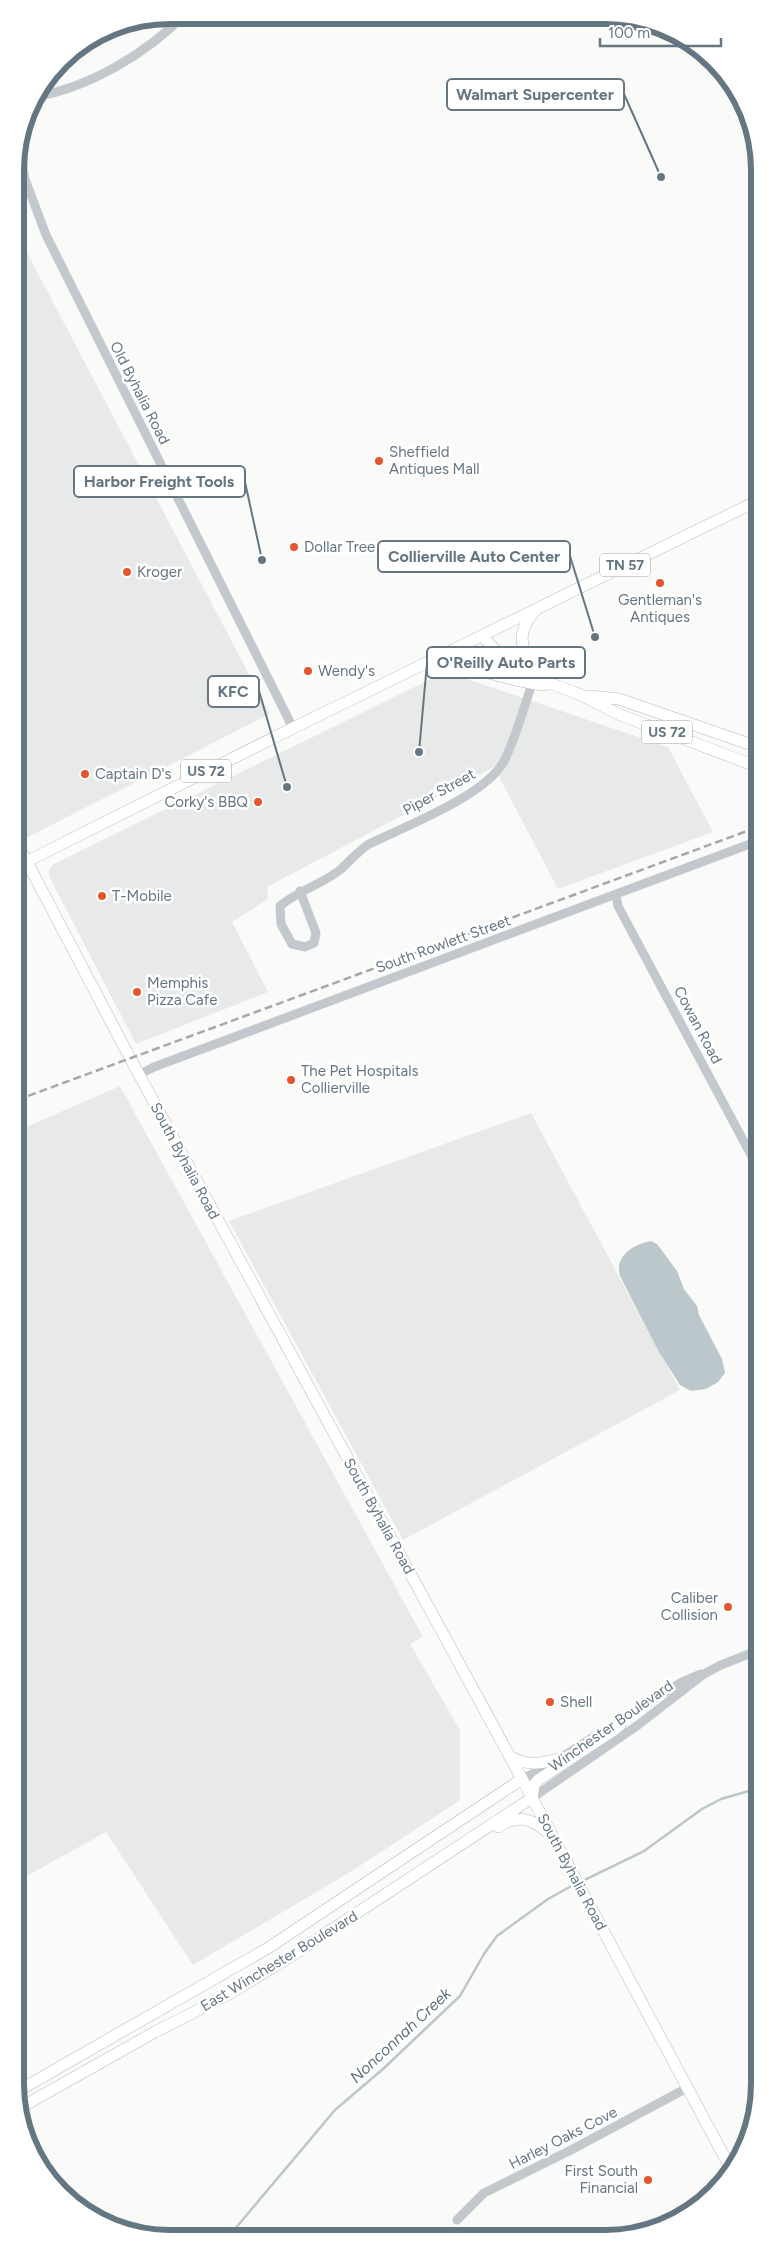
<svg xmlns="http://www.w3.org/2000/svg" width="775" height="2254" viewBox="0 0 775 2254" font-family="Figtree,sans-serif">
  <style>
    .built { fill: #e8e9e9 }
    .water { fill: #bbc7cb }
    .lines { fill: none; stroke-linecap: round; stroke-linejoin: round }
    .stream { stroke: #bbc7cb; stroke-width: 2.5 }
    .major-casing { stroke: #b5babe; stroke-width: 12 }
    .minor { stroke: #c3c8cc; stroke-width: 9 }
    .major { stroke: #fff; stroke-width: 11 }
    .rail { stroke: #a2aab0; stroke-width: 2.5; stroke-dasharray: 8 4; stroke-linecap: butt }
    .poi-dot { fill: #e4572e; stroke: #fff; stroke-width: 2 }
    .labels { text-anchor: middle; stroke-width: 5; stroke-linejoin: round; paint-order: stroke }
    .shield { fill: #fff; stroke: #939fa8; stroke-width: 1 }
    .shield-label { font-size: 14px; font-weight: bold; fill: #657683 }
    .street-label { font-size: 15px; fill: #657683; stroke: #fff }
    .poi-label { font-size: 15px; fill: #657683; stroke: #fff; text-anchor: start }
    .water-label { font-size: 16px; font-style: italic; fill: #60757c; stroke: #fff }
    .rim { fill: none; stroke: #657683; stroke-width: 6 }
    .leader { fill: none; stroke: #657683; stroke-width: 2 }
    .callout-dot { fill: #657683; stroke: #fff; stroke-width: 2 }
    .callout { fill: #fff; stroke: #657683; stroke-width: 2 }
    .callout-label { font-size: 16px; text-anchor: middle; font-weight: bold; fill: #657683 }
  </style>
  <rect width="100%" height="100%" fill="#fafaf8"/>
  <!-- built -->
  <path class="built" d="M15,230L270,714L16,843Z
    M449,673L668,747L713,832L558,889L494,767L267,887L268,899L232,922L268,992L136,1044L49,876V870L54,864L439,675Z
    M120,1086L423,1637L410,1644L460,1730V1800L352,1871L193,1965L106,1832L18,1881L17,1131Z
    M531,1113L680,1390L403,1540L229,1221Z"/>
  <!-- water -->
  <path class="water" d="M651,1241L657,1244L677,1271L684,1289L697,1306L699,1315L722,1359L725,1373L718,1382L706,1389L691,1391L680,1385L659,1352L620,1276C614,1256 634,1244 651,1241Z"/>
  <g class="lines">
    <!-- stream -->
    <path class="stream" d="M580,1882L644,1851L702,1809L721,1799L759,1788
      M229,2236L335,2110L383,2069L460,1996L484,1954L497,1936L548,1899L575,1884"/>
    <defs>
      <path id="major" d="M534,612C510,639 526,661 549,680
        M482,636L508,663L534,677L581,695L618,714L758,767
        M428,665C469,661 505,682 545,685
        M590,696L619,699L758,747
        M16,841L130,1058L522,1779L732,2171
        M16,867L293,728L757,501
        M509,1756C527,1766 540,1764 558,1759
        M532,1798L534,1785L538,1780L614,1730L620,1725L621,1719
        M498,1827C517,1815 529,1817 546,1831
        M18,2091L268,1948L522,1779
        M18,2109L155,2032L231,1993L296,1953L532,1798"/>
    </defs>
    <!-- major casing -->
    <use href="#major" class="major-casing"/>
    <!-- minor -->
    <path class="minor" d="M34,97C88,88 146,54 184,15
      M19,145L25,179L46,235L293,728
      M300,891L316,933L314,943L305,947L292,944L281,924L280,906C298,891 322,884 340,870C350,861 357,852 369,844C404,827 487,795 504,761C517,735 524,706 534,678
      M616,894L618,906L758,1168
      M138,1075L154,1067L758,841
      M617,1722L680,1683L701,1674
      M522,1779L546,1767L598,1734
      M532,1798L638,1725L704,1674L721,1665L759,1650
      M457,2220L484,2193L571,2150L687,2088"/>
    <!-- major -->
    <use href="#major" class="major"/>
    <!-- rail -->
    <path class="rail" d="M17,1100L758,827"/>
  </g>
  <!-- markers -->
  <g class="poi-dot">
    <circle cx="379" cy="461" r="5"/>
    <circle cx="294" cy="547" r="5"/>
    <circle cx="127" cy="572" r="5"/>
    <circle cx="660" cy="583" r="5"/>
    <circle cx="308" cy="671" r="5"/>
    <circle cx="85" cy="774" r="5"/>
    <circle cx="258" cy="802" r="5"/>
    <circle cx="102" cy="896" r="5"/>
    <circle cx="137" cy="992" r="5"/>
    <circle cx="291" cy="1080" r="5"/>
    <circle cx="728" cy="1607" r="5"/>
    <circle cx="550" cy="1702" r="5"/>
    <circle cx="648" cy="2180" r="5"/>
  </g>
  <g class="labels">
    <!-- shield labels -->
    <g class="shield">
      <rect x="600" y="553.5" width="50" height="23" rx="4"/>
      <rect x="642" y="720.5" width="50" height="23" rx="4"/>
      <rect x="181" y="759.5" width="50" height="23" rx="4"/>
    </g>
    <g class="shield-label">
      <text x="625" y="570">TN 57</text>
      <text x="667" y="737">US 72</text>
      <text x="206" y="776">US 72</text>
    </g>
    <!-- street labels -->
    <g class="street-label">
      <text transform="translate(140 393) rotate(63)" y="5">Old Byhalia Road</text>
      <text transform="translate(439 792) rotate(-29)" y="5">Piper Street</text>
      <text transform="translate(443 944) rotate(-20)" y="5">South Rowlett Street</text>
      <text transform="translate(698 1025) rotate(62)" y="5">Cowan Road</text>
      <text transform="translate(185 1161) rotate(62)" y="5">South Byhalia Road</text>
      <text transform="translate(379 1516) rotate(61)" y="5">South Byhalia Road</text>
      <text transform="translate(611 1726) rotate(-35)" y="5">Winchester Boulevard</text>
      <text transform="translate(572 1872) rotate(62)" y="5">South Byhalia Road</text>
      <text transform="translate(279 1961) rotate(-31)" y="5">East Winchester Boulevard</text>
      <text transform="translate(563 2138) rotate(-27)" y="5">Harley Oaks Cove</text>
    </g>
    <!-- poi labels -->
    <g class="poi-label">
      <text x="389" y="457">Sheffield<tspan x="389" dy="17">Antiques Mall</tspan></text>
      <text x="304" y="552">Dollar Tree</text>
      <text x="137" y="577">Kroger</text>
      <text x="660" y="605" text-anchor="middle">Gentleman's<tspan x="660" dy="17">Antiques</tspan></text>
      <text x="318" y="676">Wendy's</text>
      <text x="95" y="779">Captain D's</text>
      <text x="248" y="807" text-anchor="end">Corky's BBQ</text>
      <text x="112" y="901">T-Mobile</text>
      <text x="147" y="988">Memphis<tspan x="147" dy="17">Pizza Cafe</tspan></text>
      <text x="301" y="1076">The Pet Hospitals<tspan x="301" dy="17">Collierville</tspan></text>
      <text x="718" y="1603" text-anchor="end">Caliber<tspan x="718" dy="17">Collision</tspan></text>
      <text x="560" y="1707">Shell</text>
      <text x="638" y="2176" text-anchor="end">First South<tspan x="638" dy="17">Financial</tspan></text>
    </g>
    <!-- water labels -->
    <g class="water-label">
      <text transform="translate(400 2035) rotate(-43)" y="6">Nonconnah Creek</text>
    </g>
  </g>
  <!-- crop -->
  <path d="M0 0H775V2254H0ZM170 24H605A146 146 0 0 1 751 170V2084A146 146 0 0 1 605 2230H170A146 146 0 0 1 24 2084V170A146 146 0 0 1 170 24Z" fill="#fff" fill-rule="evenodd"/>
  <path class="rim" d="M170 24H605A146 146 0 0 1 751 170V2084A146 146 0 0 1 605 2230H170A146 146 0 0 1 24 2084V170A146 146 0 0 1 170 24Z"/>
  <!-- callouts -->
  <path class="leader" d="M661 177L624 94M262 560L245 482M595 637L570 556M419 752L427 663M287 787L259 691"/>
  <g class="callout-dot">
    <circle cx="661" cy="177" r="5"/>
    <circle cx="262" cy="560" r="5"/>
    <circle cx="595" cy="637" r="5"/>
    <circle cx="419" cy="752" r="5"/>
    <circle cx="287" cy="787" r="5"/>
  </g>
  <g class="callout">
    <rect x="447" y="79" width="177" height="31" rx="5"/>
    <rect x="74" y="466" width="171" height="31" rx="5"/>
    <rect x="378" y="541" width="192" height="31" rx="5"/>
    <rect x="427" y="647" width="158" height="31" rx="5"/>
    <rect x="208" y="676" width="51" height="31" rx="5"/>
  </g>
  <g class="callout-label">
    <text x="535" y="100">Walmart Supercenter</text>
    <text x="159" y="487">Harbor Freight Tools</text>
    <text x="474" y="562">Collierville Auto Center</text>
    <text x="506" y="668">O'Reilly Auto Parts</text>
    <text x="233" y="697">KFC</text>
  </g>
  <!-- scale -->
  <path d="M600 38v8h121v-8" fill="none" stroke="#657683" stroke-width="2.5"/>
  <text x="608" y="38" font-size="15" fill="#657683" stroke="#ffffff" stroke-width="4" paint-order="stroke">100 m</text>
</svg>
